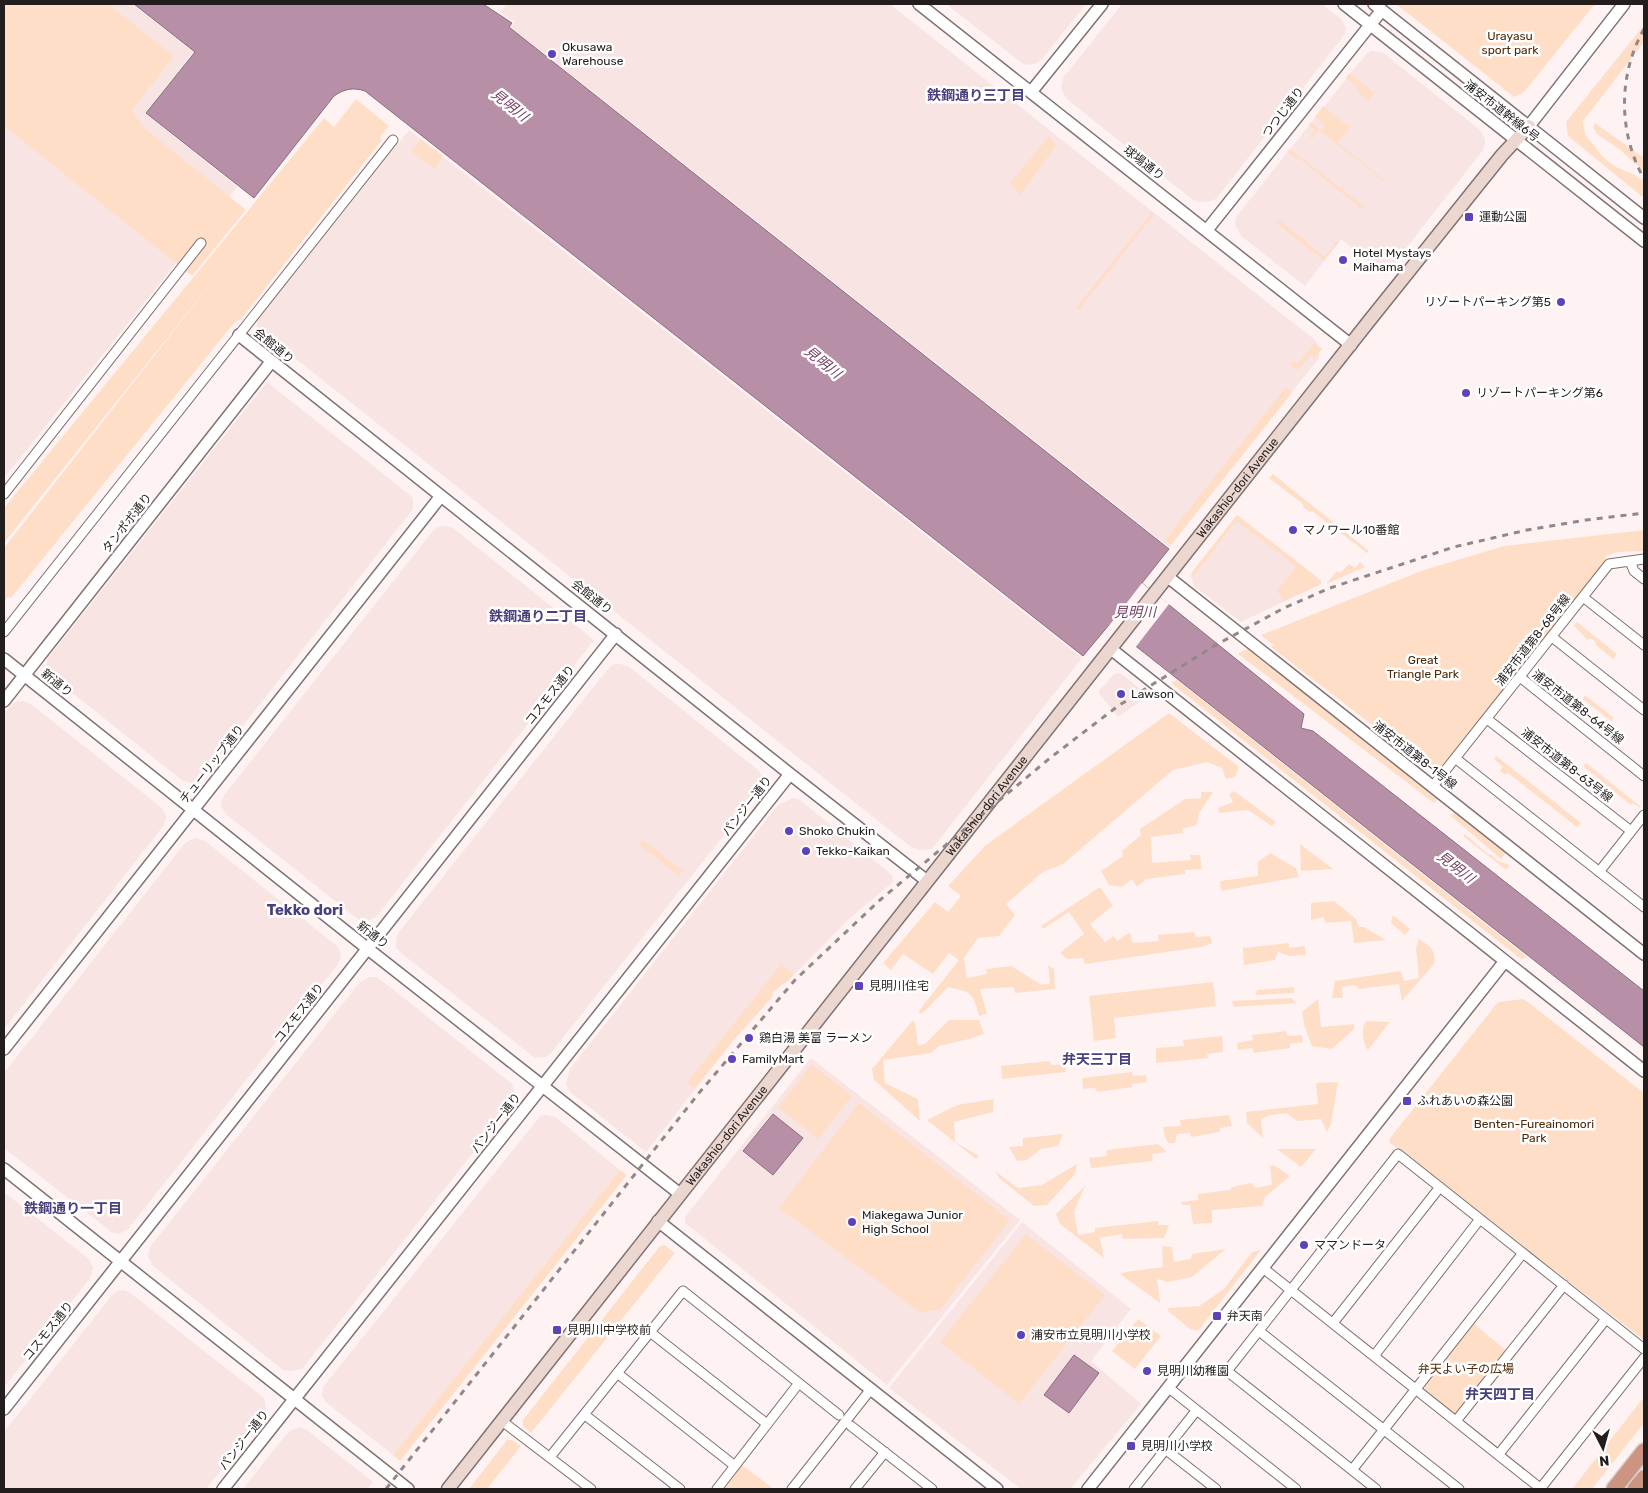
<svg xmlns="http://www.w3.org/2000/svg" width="1648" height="1493" viewBox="0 0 1648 1493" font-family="Rubik,'Noto Sans JP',sans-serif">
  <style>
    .built { fill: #f8e4e3 }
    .green { fill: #ffdec8 }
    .water { fill: #b78fa6; stroke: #8b6d7d }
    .pier { fill: #fff2f2 }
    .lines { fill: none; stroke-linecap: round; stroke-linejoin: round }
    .minor-casing { stroke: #807271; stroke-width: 11 }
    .tertiary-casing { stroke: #807271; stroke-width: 14 }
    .secondary-casing { stroke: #807271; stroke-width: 15 }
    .trunk-casing { stroke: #d3d2d2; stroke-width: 18 }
    .minor { stroke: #fff; stroke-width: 9 }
    .tertiary { stroke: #fff; stroke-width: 11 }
    .secondary { stroke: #ecd7d0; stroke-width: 12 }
    .trunk { stroke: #ce9482; stroke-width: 15 }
    .rail { stroke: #918888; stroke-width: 3; stroke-dasharray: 6 6; stroke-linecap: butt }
    .poi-dot { fill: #5d42ba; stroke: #fff; stroke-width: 2 }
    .labels { text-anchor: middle; stroke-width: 5; stroke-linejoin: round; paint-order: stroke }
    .park-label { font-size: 12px; fill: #4d2909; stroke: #fff }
    .poi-label { font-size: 12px; fill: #231e1d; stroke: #fff; text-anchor: start }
    .street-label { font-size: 12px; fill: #231e1d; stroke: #fff }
    .neighbourhood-label { font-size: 14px; font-weight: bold; fill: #483f7d; stroke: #fff }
    .water-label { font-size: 14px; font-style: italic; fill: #784264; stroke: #fff }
    .quarter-label { font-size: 15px; font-weight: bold; fill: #483f7d; stroke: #fff }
  </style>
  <rect width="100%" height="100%" fill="#fff2f2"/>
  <!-- built -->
  <path class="built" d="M4,4H132L193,52L145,113L237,187L4,478Z
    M507,4H890L1315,340L1319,348V358L1169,547L511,27L515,22L500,12Z
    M946,4H1086L1042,59L1037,63L1029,65L1023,64Z
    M1122,4H1322L1342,20L1346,28L1345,33L1342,38L1216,199L1210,201L1200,202L1193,200L1067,99L1063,93L1061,88L1063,78Z
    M1371,51L1382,52L1480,130L1485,139V144L1483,150L1385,275L1341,239L1305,286L1241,236L1235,225L1236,217L1366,54Z
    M409,130L1082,658L932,849L919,850L911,847L257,328V320Z
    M267,382L410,495L413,498V509L201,779L192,783L187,782L183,781L51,676L47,671V663L48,658Z
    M1237,515L1321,581V584L1241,622L1194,586L1191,576L1193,571Z
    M446,526L453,528L594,640L376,917L367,921L359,920L227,815L222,808L221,802L225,794L433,531L438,527Z
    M614,664H620L628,666L758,770L762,777L763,784L759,791L550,1054L545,1057L535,1058L401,953L396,947V939L399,932L607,670Z
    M1118,673L1122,674L1148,696L1118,717L1098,692L1114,674Z
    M17,701H23L31,704L162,808L166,816L164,825L4,1029V714L10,706Z
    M793,798L800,800L892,875L893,882L849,919L786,983L781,984L772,993L773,996L733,1041L646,1152L570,1092L566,1084L570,1069L778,805Z
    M195,838L205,841L337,946L341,954L340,959L338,964L128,1229L119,1234L113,1233L4,1148V1073L185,843Z
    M370,977H376L381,980L512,1084L516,1096L514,1101L302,1369L289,1371L283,1370L153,1266L148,1257L150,1247L360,982Z
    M811,1058L1020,1220L887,1385L685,1223V1217Z
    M541,1115H547L555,1117L620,1170L393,1455L327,1403L322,1396L323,1387Z
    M4,1192L89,1259L93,1268L91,1277L4,1387Z
    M1022,1222L1131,1309L1091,1361L1141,1404L1070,1489H1021L889,1388Z
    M123,1290L129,1292L264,1398L266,1409L265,1415L206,1489H4V1432L113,1294L118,1291Z
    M300,1427L307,1430L373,1482L367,1489H243L285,1436L290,1431Z"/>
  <!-- green -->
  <path class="green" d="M4,4H108L174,56L132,110L143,127L246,210L192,276L4,126Z
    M1396,4H1595L1524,92L1514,97Z
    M1644,25V42L1583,121L1585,134L1603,157L1614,166L1635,175L1644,182V198L1568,136L1566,122Z
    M1349,73L1375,93L1368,101L1357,91L1359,88L1346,78Z
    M356,99L389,126L380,137L382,140L241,319L235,322L11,598L8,597L4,602V548L219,273L4,543V508L324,118L334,127Z
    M1323,106L1345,124L1351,126L1338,143L1386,181L1385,182L1319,130L1312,139L1310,137L1315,130L1309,125L1311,122L1322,131L1325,125L1315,117Z
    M1595,123L1644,158V171L1619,149L1597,134L1593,127Z
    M1049,136L1056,145L1021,195L1010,183Z
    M421,139L443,156L434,169L411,151Z
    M1290,149L1364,206L1362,209L1297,157L1296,159L1287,152Z
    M1152,212L1154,214L1079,310L1076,308Z
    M1279,220L1325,257L1337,241L1339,242L1324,261L1276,223Z
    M1314,343L1322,349L1315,358L1311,355L1298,370L1290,365L1293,361L1298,364Z
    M1285,388L1291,390V394L1171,545L1165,540Z
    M1273,474L1369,551L1367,553L1312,511L1310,512L1303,507V504L1269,478Z
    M1237,515L1313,574L1321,581V584L1284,601L1277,591L1296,566L1238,522L1233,525L1194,576H1191L1193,571Z
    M1644,530V551L1617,552L1605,557L1606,560L1437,775L1271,647L1274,645L1261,635L1421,571L1504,546Z
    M1360,562L1365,567L1326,584L1337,571L1340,573L1349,564L1355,568Z
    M1577,622L1617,654L1613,659L1595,644L1596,642L1590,638L1588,640C1582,635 1580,631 1574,626Z
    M1248,648L1438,799L1434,803L1238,654Z
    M1177,680L1527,957L1521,959L1171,683Z
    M1585,695L1614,718L1611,721L1583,699Z
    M1169,713L1239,767L1235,777L1226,779L1222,768L1207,762L1173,770L1063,864L1043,872L1006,904L1015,915L999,936L978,938L964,958L967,978L987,974L986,969L1011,966L1042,985L1050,983L1048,965L1054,969L1055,989L1015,993L1014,987L980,989L987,1014L979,1016C972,991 972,993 948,987L922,1014L918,1012L959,960L949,953L933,974L903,954L891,970L883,963L935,902L948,912L961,896L948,886L986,845Z
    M1496,756L1508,765L1581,823L1577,827L1508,773L1505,775L1500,771L1503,767L1494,759Z
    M1586,763L1641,807L1640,808L1633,803L1631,805L1583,766Z
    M1234,791L1276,822L1272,826L1248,810L1219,813L1218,808L1233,802L1229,794Z
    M1201,792H1213L1199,813L1197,825L1182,829L1183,833L1151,837L1152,863L1191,860L1190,855H1200L1202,869L1185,870V874L1146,879L1137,887L1132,879L1122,887L1109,885L1101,871L1123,856L1122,851L1141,835L1140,829L1185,799L1201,798Z
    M1455,812L1506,853L1501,859L1451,816Z
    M1465,834L1489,855L1490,854L1498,861L1510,865L1506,870L1463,836Z
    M643,840L683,871L679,876L639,844Z
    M1300,844L1333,869L1301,871Z
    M1270,853L1296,868L1299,877L1221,891L1220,881L1258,876V862Z
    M1100,887L1113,906L1090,924L1105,942L1114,936L1117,941L1130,932L1133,943L1159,941L1158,935L1194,932L1196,937L1210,936L1212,943L1201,947L1085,964L1083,958L1067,959L1060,953L1084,934L1069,912L1043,929L1041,926Z
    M1334,901L1356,919L1359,927H1364L1386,940L1354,943L1351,921L1325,923L1324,917L1311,920V903Z
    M1393,915L1410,929L1405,935L1391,923Z
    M1419,939C1430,946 1437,950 1434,964L1402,1001L1399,984L1359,989L1355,985L1342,987L1343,998H1332L1335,981L1401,971L1404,981L1419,978L1416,948Z
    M1289,943V948L1305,946L1306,955L1289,956L1278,952L1275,960L1244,965L1243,948Z
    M781,964L794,975L772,993L773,996L733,1041L694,1089L687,1083Z
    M1213,982L1216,1006L1114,1018L1116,1038L1094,1041L1089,996Z
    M1294,987V993L1256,995L1257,990Z
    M1291,998L1297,1003L1234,1007L1232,1001Z
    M1318,999L1321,1027L1354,1024V1029L1332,1049L1312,1046L1305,1028L1302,1012Z
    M1524,999L1644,1093V1340L1389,1142L1390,1138L1498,1002Z
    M913,1020L915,1023L918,1045L925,1044L949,1020H979L984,1034L969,1039L939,1046L931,1053L883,1060L885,1083L918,1099L920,1121L874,1080L872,1069Z
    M1366,1021L1390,1022L1368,1050C1362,1042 1361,1028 1366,1021Z
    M1286,1031L1288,1036L1302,1035L1303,1042L1290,1044V1048L1254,1053L1252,1048L1238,1050L1237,1043L1253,1040L1252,1035Z
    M1222,1036L1223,1052L1207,1054L1208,1058L1156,1063V1048L1184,1046L1183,1040Z
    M1049,1061L1052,1065L1065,1064L1066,1072L1002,1079L1001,1066Z
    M812,1064L852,1096L818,1139L778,1107Z
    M1132,1072L1133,1076L1146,1075L1147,1082L1132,1084V1087L1097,1092L1096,1088L1083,1089L1082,1078Z
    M1338,1082L1331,1124L1327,1132L1321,1119L1297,1121L1287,1113L1271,1115L1261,1119L1263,1138L1247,1123L1246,1112L1318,1104L1316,1083Z
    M994,1099L993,1112L954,1122L955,1142L979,1156L976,1159L927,1120L957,1105Z
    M859,1103L1010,1220L940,1310L919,1312L779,1208Z
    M1229,1115L1232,1126L1220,1128V1132L1191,1137L1190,1133L1177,1134L1175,1143H1168L1165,1137L1163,1127L1181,1126L1180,1120Z
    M1063,1134L1058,1146L1041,1149L1027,1160L1017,1161L1009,1147L1023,1146V1138Z
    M1158,1144L1167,1152L1152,1154L1153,1161L1091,1168L1089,1158L1106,1156L1107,1150Z
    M1277,1149H1316L1301,1167Z
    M1077,1164L1075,1174L1047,1205L1034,1206L999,1178L995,1171L1018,1188L1042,1185Z
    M1274,1165L1290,1176L1265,1197L1262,1206L1212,1210V1223L1193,1224L1190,1205H1182L1181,1202L1198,1200V1194L1230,1190L1232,1187L1252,1183L1255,1188L1272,1185L1270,1166Z
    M620,1170L627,1175L400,1461L393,1455Z
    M1085,1186L1074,1211L1078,1235L1095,1232V1228L1158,1221V1225H1169L1164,1238L1123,1239L1122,1234L1100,1238L1104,1258L1060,1224L1056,1214Z
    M1026,1234L1105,1295L1019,1404L940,1342Z
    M665,1245L675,1253L531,1433L523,1426V1420L660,1246Z
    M1162,1246L1172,1247L1174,1262L1191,1259L1192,1254L1226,1249L1192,1277L1168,1282L1157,1279L1160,1303L1120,1274L1126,1272L1163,1267Z
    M1261,1250L1198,1331L1190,1329L1167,1310L1169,1308L1199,1306L1224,1289L1252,1252Z
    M1138,1319L1161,1336L1135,1369L1112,1351Z
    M1474,1324L1507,1351L1458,1413H1454L1425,1391V1386Z
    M1644,1397V1423L1592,1489H1572Z
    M507,1440H512L521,1446L487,1489H469Z
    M742,1465L774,1489H722Z"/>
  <!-- water -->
  <path class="water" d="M134,4H483L512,23L509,27L1169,549L1142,583L1304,714L1301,728L1313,731L1644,991V1047L1109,625L1083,656L365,91C353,87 344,89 334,96L254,198L146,113L195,52Z
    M773,1114L803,1138L773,1175L743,1151Z
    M1074,1355L1099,1373L1069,1413L1044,1395Z"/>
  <!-- pier -->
  <path class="pier" d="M1142,583L1169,604L1135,648L1108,627Z"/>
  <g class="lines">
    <defs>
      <path id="minor" d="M4,494L201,243
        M1630,561L1634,571L1644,579
        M1583,597L1644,645
        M4,632L393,140
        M1552,637L1644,710
        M1520,677L1644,776
        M1487,719L1631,831
        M1455,758L1644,907
        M1433,786L1609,564L1644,559
        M1599,872L1644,815
        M1263,1268L1540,1488
        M1333,1323L1440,1187
        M1259,1331L1459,1489
        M650,1332L767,1424
        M1374,1356L1480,1219
        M617,1373L735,1466
        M1169,1388L1296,1489
        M585,1415L680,1489
        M502,1421L591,1489
        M1456,1421L1564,1285
        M851,1426L932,1489
        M1165,1449L1216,1489
        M1499,1454L1606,1319
        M550,1457L683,1291L839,1415
        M1352,1470L1523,1253
        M717,1489L799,1383
        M792,1489L871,1389
        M855,1489L885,1452
        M1134,1489L1196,1411
        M1376,1489L1227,1371L1398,1154L1644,1349
        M1540,1489L1644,1358"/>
      <path id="tertiary" d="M919,4L1351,345
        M1344,4L1644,241
        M1374,4L1644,218
        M1031,92L1102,4
        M1529,126L1624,4
        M1207,230L1382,10
        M239,335L790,774L927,881
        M1168,577L1644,954
        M1111,649L1644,1071
        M4,659L368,949L680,1194
        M4,701L271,362
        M4,1049L441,496
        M4,1169L408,1489
        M658,1221L997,1489
        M4,1409L616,634
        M223,1489L790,774
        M1088,1489L1505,961"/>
      <g id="secondary">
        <path id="s1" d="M448,1489L1369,321L1502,155L1529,126"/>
      </g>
      <path id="trunk" d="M1614,1489L1644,1451
        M1635,1489L1644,1478"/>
    </defs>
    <!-- minor casing -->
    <use href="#minor" class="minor-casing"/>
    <!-- tertiary casing -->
    <use href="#tertiary" class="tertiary-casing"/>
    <!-- secondary casing -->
    <use href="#secondary" class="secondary-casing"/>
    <!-- trunk casing -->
    <use href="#trunk" class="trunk-casing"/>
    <!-- minor -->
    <use href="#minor" class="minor"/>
    <!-- tertiary -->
    <use href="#tertiary" class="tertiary"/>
    <!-- secondary -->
    <use href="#secondary" class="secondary"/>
    <!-- trunk -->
    <use href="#trunk" class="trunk"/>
    <!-- rail -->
    <path class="rail" d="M1644,29C1618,75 1618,132 1644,179
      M386,1489L699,1093L795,980L880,900L1050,758L1118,706L1214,646L1284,608L1330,588L1454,547L1527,530L1586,520L1644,513"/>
  </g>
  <!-- markers -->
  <g class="poi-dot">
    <circle cx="552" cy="54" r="5"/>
    <rect x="1464" y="212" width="10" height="10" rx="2.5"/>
    <circle cx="1343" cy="260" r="5"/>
    <circle cx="1561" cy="302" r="5"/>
    <circle cx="1466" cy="393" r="5"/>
    <circle cx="1293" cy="530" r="5"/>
    <circle cx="1121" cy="694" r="5"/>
    <circle cx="789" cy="831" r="5"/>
    <circle cx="806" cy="851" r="5"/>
    <rect x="854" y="981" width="10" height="10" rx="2.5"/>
    <circle cx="749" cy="1038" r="5"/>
    <circle cx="732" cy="1059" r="5"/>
    <rect x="1402" y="1096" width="10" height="10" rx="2.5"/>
    <circle cx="852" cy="1222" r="5"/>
    <circle cx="1304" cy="1245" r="5"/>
    <rect x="1212" y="1311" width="10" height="10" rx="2.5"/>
    <rect x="552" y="1325" width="10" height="10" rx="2.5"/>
    <circle cx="1021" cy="1335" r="5"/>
    <circle cx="1147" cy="1371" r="5"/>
    <rect x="1126" y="1441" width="10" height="10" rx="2.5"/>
  </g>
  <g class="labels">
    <!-- park labels -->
    <g class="park-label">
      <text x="1510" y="40">Urayasu<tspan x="1510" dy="14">sport park</tspan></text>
      <text x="1423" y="664">Great<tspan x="1423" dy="14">Triangle Park</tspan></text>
      <text x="1534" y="1128">Benten-Fureainomori<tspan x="1534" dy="14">Park</tspan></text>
      <text x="1466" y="1373">弁天よい子の広場</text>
    </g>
    <!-- poi labels -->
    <g class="poi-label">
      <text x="562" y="51">Okusawa<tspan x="562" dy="14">Warehouse</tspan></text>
      <text x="1479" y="221">運動公園</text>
      <text x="1353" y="257">Hotel Mystays<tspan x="1353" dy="14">Maihama</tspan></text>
      <text x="1551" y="306" text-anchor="end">リゾートパーキング第5</text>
      <text x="1476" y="397">リゾートパーキング第6</text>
      <text x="1303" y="534">マノワール10番館</text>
      <text x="1131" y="698">Lawson</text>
      <text x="799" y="835">Shoko Chukin</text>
      <text x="816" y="855">Tekko-Kaikan</text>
      <text x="869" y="990">見明川住宅</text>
      <text x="759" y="1042">鶏白湯 美富 ラーメン</text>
      <text x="742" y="1063">FamilyMart</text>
      <text x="1417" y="1105">ふれあいの森公園</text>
      <text x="862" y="1219">Miakegawa Junior<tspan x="862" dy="14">High School</tspan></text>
      <text x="1314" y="1249">ママンドータ</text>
      <text x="1227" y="1320">弁天南</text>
      <text x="567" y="1334">見明川中学校前</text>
      <text x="1031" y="1339">浦安市立見明川小学校</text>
      <text x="1157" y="1375">見明川幼稚園</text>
      <text x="1141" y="1450">見明川小学校</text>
    </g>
    <!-- street labels -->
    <g class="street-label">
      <text transform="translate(1502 111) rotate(38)" y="4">浦安市道幹線6号</text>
      <text transform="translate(1283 112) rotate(-52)" y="4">つつじ通り</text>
      <text transform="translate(1144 163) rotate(38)" y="4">球場通り</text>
      <text transform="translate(274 346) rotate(39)" y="4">会館通り</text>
      <text dy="4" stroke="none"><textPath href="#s1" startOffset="1275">Wakashio-dori Avenue</textPath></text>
      <text transform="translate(127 523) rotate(-52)" y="4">タンポポ通り</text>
      <text transform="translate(592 597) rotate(38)" y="4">会館通り</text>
      <text transform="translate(1533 640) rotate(-52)" y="4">浦安市道第8-68号線</text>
      <text transform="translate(57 683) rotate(39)" y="4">新通り</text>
      <text transform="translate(550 695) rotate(-52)" y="4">コスモス通り</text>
      <text transform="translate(1578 707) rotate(38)" y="4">浦安市道第8-64号線</text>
      <text transform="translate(1415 755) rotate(38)" y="4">浦安市道第8-1号線</text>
      <text transform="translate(212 764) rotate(-52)" y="4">チューリップ通り</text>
      <text transform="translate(1567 765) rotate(38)" y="4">浦安市道第8-63号線</text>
      <text transform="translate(747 806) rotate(-52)" y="4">パンジー通り</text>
      <text dy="4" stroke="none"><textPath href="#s1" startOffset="870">Wakashio-dori Avenue</textPath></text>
      <text transform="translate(373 935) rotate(38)" y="4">新通り</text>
      <text transform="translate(299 1013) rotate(-52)" y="4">コスモス通り</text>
      <text transform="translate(496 1123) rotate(-52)" y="4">パンジー通り</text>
      <text dy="4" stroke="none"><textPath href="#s1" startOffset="450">Wakashio-dori Avenue</textPath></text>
      <text transform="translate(48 1331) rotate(-51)" y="4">コスモス通り</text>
      <text transform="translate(244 1440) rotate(-52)" y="4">パンジー通り</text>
    </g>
    <!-- neighbourhood labels -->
    <g class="neighbourhood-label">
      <text x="976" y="100">鉄鋼通り三丁目</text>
      <text x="538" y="621">鉄鋼通り二丁目</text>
      <text x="1097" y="1064">弁天三丁目</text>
      <text x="73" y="1213">鉄鋼通り一丁目</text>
      <text x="1500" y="1399">弁天四丁目</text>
    </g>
    <!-- water labels -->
    <g class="water-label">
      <text transform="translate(510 105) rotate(39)" y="5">見明川</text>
      <text transform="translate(823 362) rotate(39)" y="5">見明川</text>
      <text x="1135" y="617">見明川</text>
      <text transform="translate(1456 867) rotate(38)" y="5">見明川</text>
    </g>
    <!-- quarter labels -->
    <g class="quarter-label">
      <text x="305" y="915">Tekko dori</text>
    </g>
  </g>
  <!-- border -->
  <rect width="1648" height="1493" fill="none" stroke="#231e1d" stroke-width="10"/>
  <!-- north arrow -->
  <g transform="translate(1603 1448) rotate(174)" stroke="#ffffff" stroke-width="4" paint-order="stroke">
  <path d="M0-4L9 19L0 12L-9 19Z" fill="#231e1d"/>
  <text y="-8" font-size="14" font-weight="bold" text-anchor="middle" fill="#231e1d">N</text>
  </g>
</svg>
